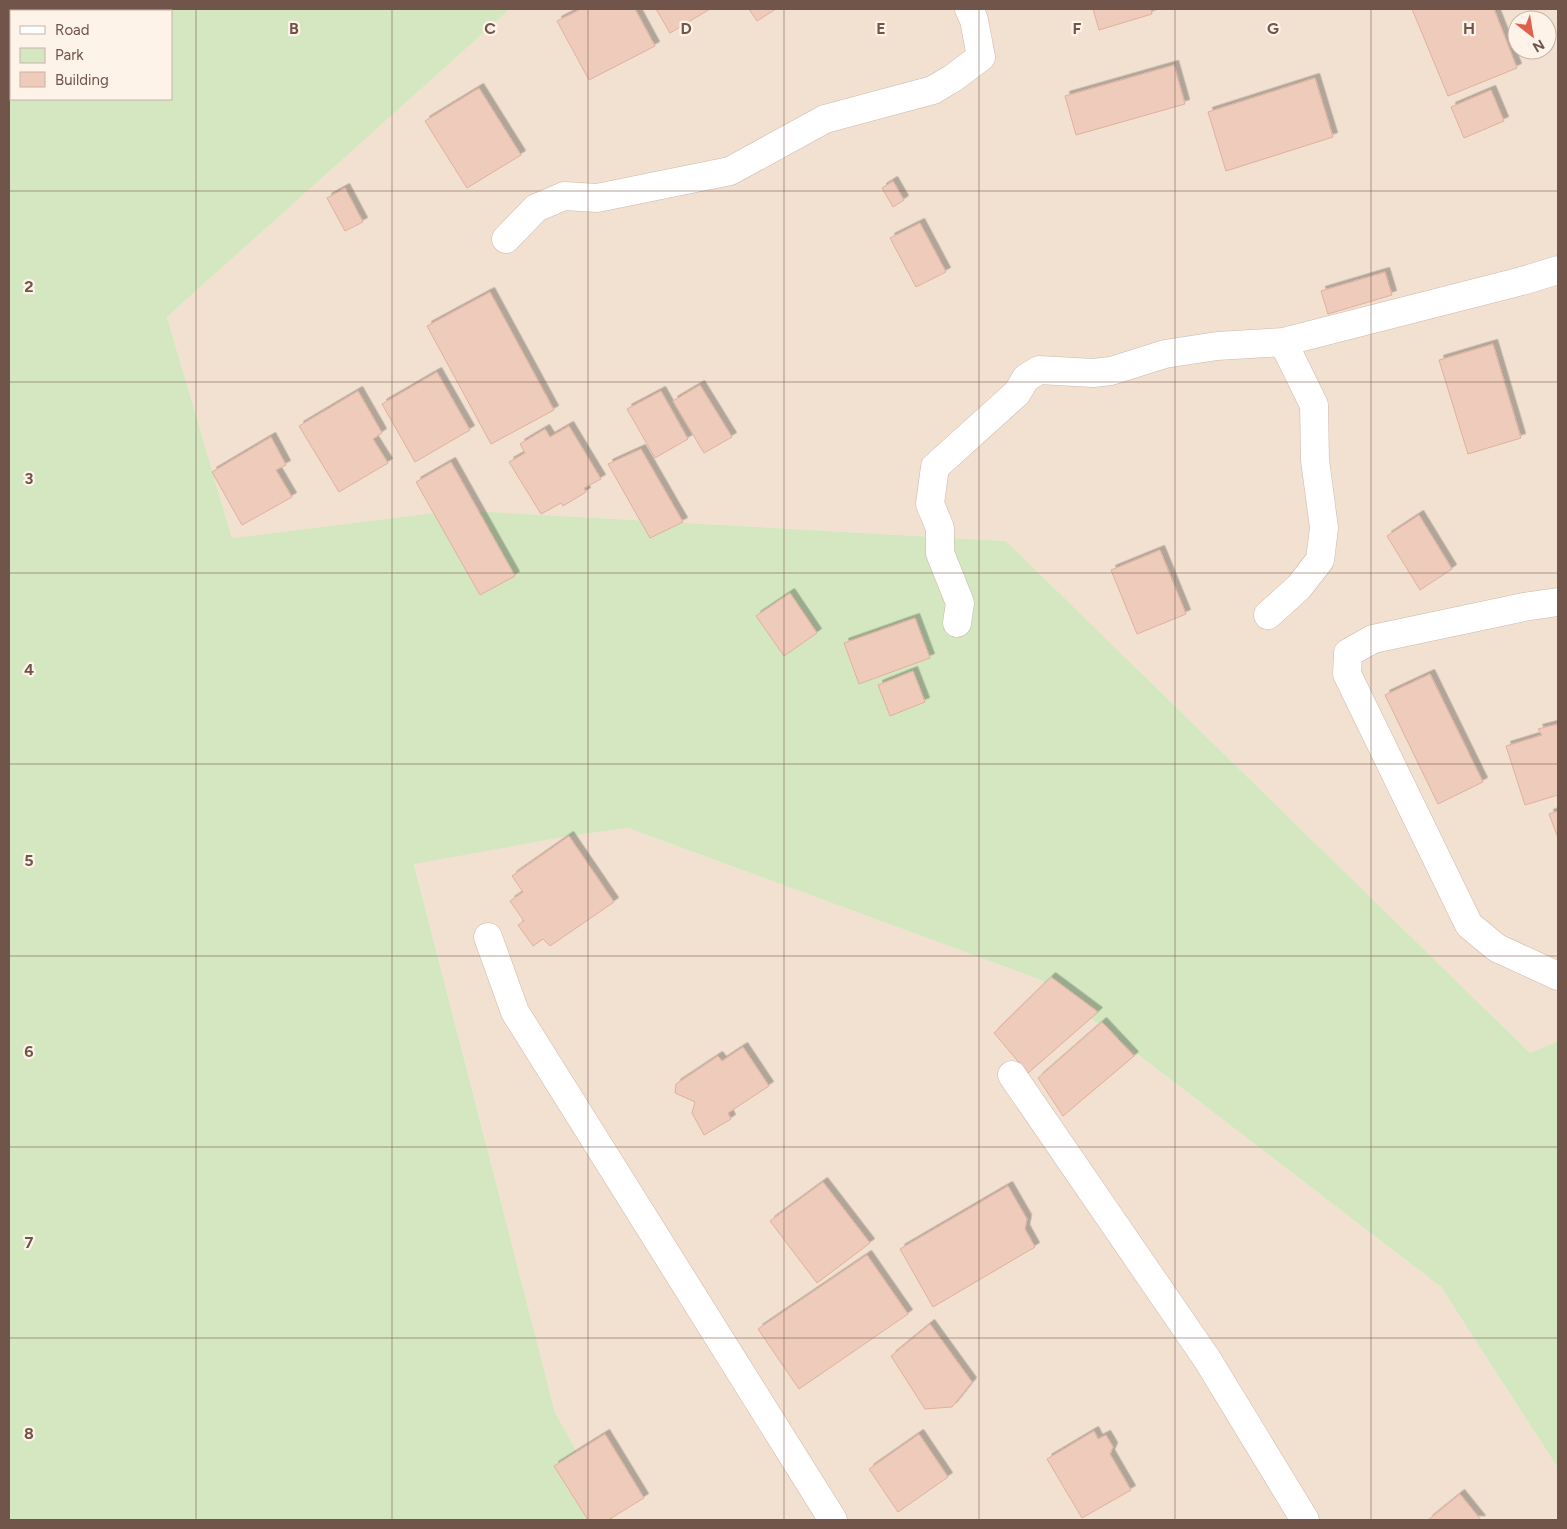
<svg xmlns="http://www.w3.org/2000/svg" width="1567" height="1529" viewBox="0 0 1567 1529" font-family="Figtree,sans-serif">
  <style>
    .residential { fill: #f2e0d1; fill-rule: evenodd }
    .green { fill: #d4e7c1; fill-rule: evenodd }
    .building { fill: #efcbbb; stroke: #e0b09c; filter: url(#shadow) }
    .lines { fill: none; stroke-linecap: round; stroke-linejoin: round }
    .minor-casing { stroke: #cdb8ac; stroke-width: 29 }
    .minor { stroke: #fff; stroke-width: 28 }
    .grid { fill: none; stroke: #71544a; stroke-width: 1; stroke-opacity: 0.55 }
    .grid-label { font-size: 16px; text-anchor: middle; font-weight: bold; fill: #71544a; stroke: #fef3e8; stroke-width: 4.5; stroke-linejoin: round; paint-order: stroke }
  </style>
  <defs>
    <filter id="shadow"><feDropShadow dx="4.5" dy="-4.5" stdDeviation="0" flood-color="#0004"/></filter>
  </defs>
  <rect width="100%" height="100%" fill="#fbefe2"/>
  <!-- residential -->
  <path class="residential" d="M510,9H1558V1041L1530,1053L1006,541L457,510L232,538L167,317ZM1517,20H1547V50H1517Z
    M628,828L1041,980L1441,1287L1558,1468V1520H614L555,1412L414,863L569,836Z"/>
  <!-- green -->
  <path class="green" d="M9,9H510L167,317L232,538L457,510L1006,541L1530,1053L1558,1041V1468L1441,1287L1041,980L628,828L569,836L414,864L555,1412L614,1520H9ZM11,11H171V99H11Z"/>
  <!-- building -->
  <path class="building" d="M581,9H635L655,46L589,80L557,21Z
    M656,9H710L670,33Z
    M749,9H776L757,21Z
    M1093,9H1151L1152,14L1099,30Z
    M1412,9H1494L1517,68L1448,96Z
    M1174,65L1185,104L1076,135L1065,96Z
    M1315,78L1333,137L1226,171L1208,112Z
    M479,88L521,155L467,188L425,121Z
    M1491,90L1504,121L1464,138L1451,107Z
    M893,181L904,200L893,207L882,188Z
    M345,188L363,222L345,231L327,198Z
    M920,223L946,272L916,287L890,238Z
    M1385,272L1392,295L1328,314L1321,291Z
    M490,292L554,410L491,444L427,326Z
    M1493,344L1521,438L1468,454L1439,360Z
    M437,372L470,430L415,462L382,404Z
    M700,385L732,437L704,453L673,401Z
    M358,391L382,433L373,439L388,463L339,492L299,426Z
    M661,391L688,439L655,458L627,409Z
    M569,426L601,479L584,488L586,492L563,506L561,503L541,514L509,462L525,453L520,444L545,429L550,437Z
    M271,437L286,465L276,470L292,497L242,525L212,472Z
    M641,449L683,522L650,538L608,464Z
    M451,462L515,576L480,595L416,482Z
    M1419,515L1452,569L1420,590L1387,536Z
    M1160,550L1186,614L1137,634L1111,570Z
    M790,593L817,633L784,656L756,616Z
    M915,618L930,658L859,684L844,643Z
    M913,671L925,702L890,716L878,685Z
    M1430,674L1483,782L1438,804L1385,695Z
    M1558,724V795L1525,805L1506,746L1542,735L1538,729Z
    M1558,811V838L1549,814Z
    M569,836L614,902L550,946L543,939L533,946L518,925L524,921L510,901L523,892L512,876Z
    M1051,977L1098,1012L1028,1073L994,1033Z
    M1102,1022L1134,1056L1063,1116L1038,1078Z
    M743,1047L769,1086L728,1113L731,1119L704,1135L692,1113L695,1102L675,1093L676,1084L718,1056L722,1061Z
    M823,1182L870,1243L817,1283L770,1221Z
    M1008,1186L1027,1219L1025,1229L1035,1247L933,1307L900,1249Z
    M867,1255L908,1314L799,1389L758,1329Z
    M930,1324L972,1382L952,1407L925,1409L891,1356Z
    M1094,1431L1098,1439L1106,1435L1113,1447L1110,1454L1131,1490L1082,1518L1047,1459Z
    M605,1434L644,1498L608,1520H588L554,1466Z
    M919,1434L948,1477L898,1512L869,1469Z
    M1460,1494L1481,1520H1428Z"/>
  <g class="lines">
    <defs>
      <path id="minor" d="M506,239L536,208L564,196L597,198L730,171L825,119L933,90L953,78L981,57L974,20L969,9
        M1558,602L1524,607L1373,639L1348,653L1347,674L1469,925L1497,948L1558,976
        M1268,615L1299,587L1320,560L1324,528L1315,460L1314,405L1283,342
        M957,623L960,603L940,553V528L930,504L935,467L1017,393L1026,378L1039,370L1093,373L1111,371L1165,354L1217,346L1283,342L1522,281L1558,270
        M488,937L515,1012L833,1520
        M1012,1075L1207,1359L1305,1520"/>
    </defs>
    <!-- minor casing -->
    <use href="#minor" class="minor-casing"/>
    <!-- minor -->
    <use href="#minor" class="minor"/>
  </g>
  <!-- grid -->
  <path class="grid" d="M196,9V1520M392,9V1520M588,9V1520M784,9V1520M979,9V1520M1175,9V1520M1371,9V1520M9,191H1558M9,382H1558M9,573H1558M9,764H1558M9,956H1558M9,1147H1558M9,1338H1558"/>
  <g class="grid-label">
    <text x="294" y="34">B</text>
    <text x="490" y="34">C</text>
    <text x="686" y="34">D</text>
    <text x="881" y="34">E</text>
    <text x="1077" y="34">F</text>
    <text x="1273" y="34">G</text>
    <text x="1469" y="34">H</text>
    <text x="29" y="292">2</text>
    <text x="29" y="484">3</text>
    <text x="29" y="675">4</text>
    <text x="29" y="866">5</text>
    <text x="29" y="1057">6</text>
    <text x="29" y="1248">7</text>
    <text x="29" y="1439">8</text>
  </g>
  <!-- border -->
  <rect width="1567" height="1529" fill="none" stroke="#71544a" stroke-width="20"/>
  <!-- legend -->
  <rect x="10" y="10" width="162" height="90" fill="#fef3e8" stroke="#c6b3a9"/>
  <rect x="20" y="26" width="25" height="8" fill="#ffffff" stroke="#c6b3a9"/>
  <text x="55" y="35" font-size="15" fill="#71544a">Road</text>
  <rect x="20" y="48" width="25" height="15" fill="#d4e7c1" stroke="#c6b3a9"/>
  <text x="55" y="60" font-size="15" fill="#71544a">Park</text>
  <rect x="20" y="72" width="25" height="15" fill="#efcbbb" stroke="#c6b3a9"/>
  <text x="55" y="85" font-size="15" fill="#71544a">Building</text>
  <!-- north arrow -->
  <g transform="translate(1532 35) rotate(149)"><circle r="24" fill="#fef3e8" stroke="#c6b3a9"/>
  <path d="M0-4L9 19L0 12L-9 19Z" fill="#df614d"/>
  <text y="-8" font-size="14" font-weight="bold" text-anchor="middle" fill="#71544a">N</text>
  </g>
</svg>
